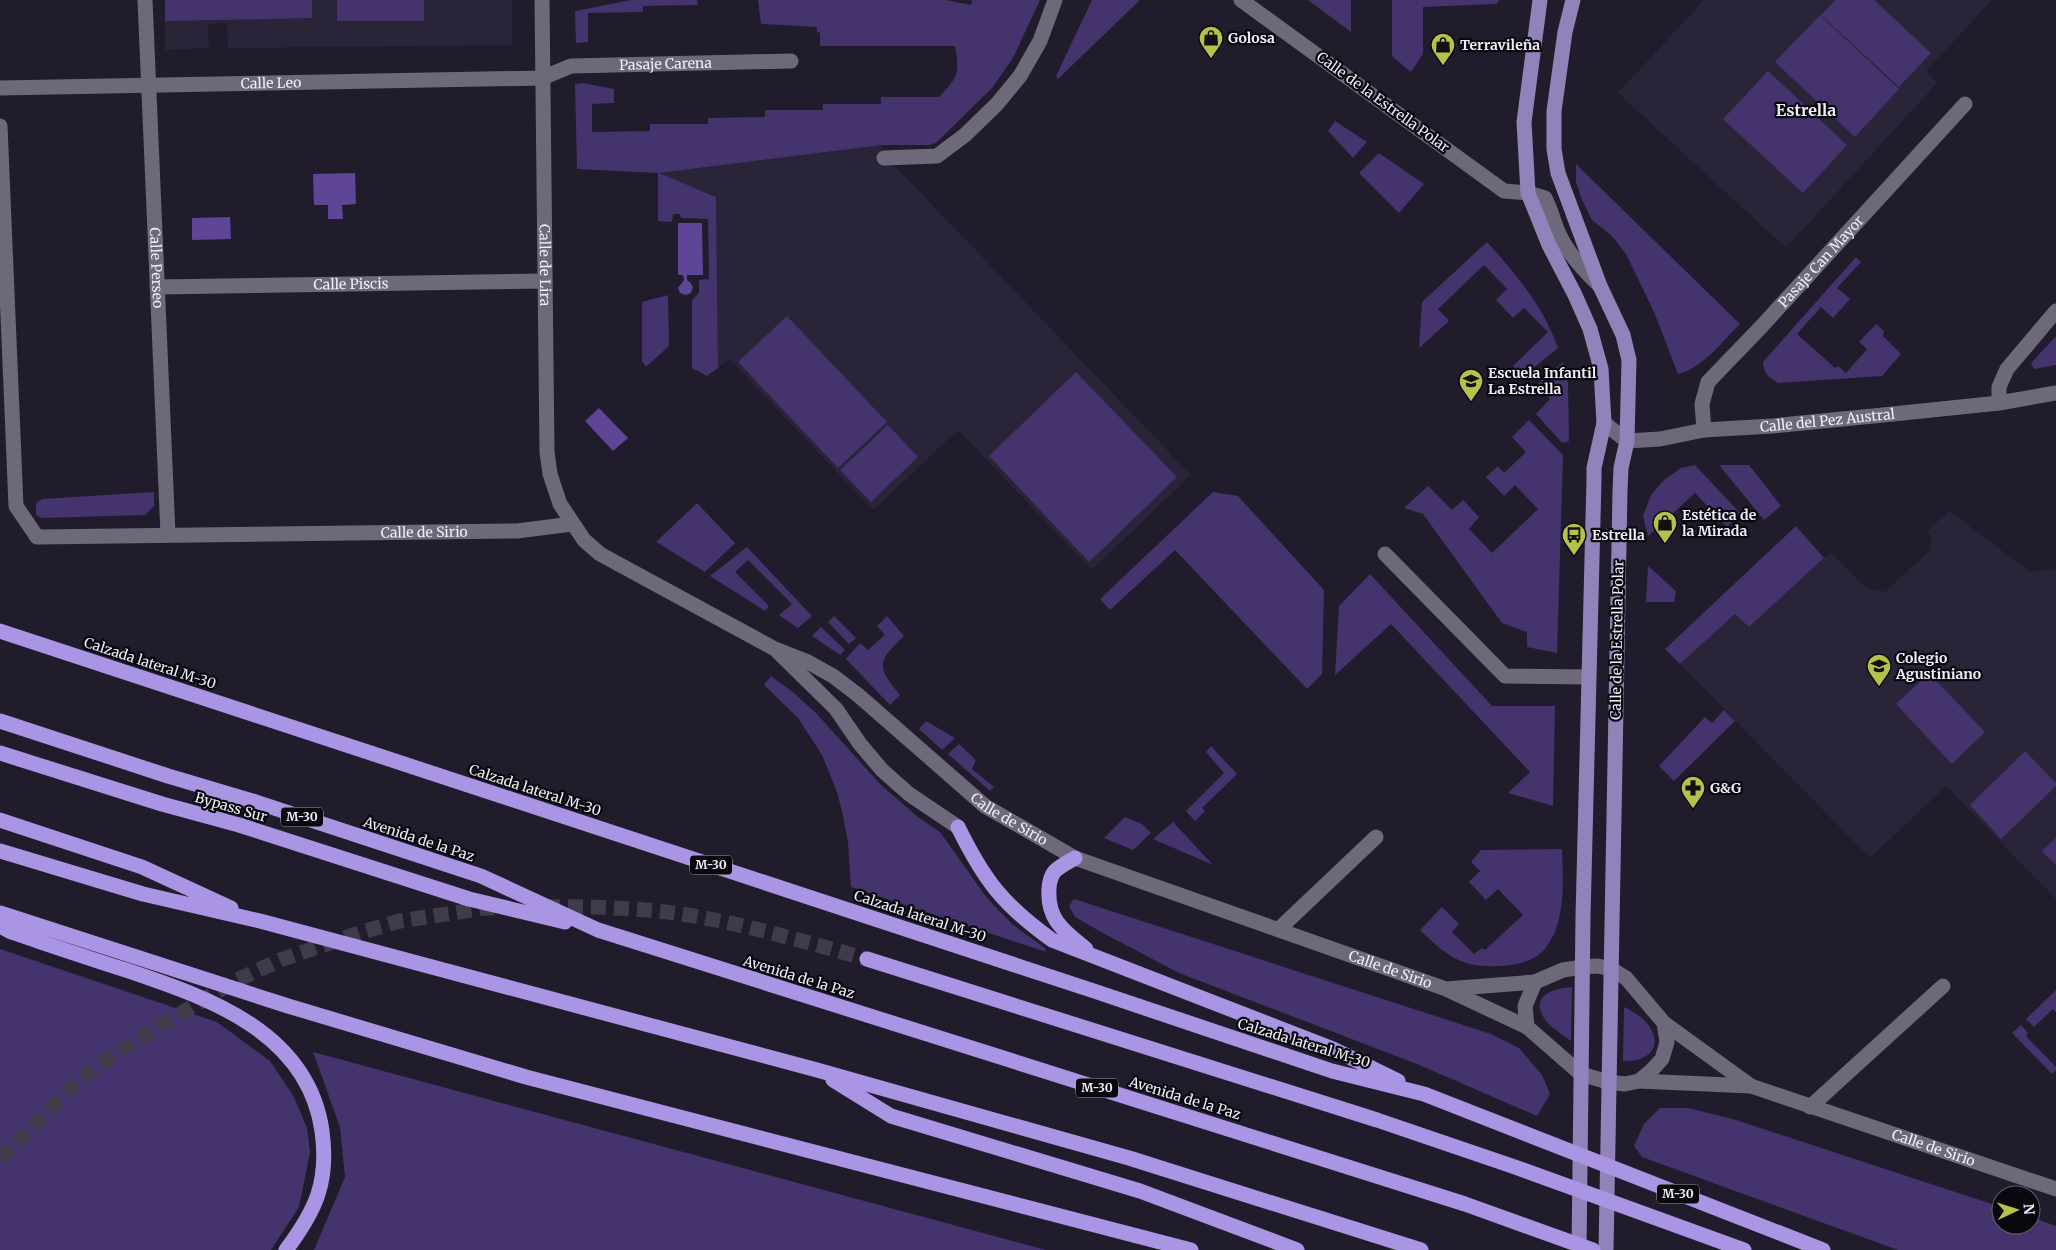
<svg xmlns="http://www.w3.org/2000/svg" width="2056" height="1250" viewBox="0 0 2056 1250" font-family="Merriweather,serif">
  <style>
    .built { fill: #2a2439 }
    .green { fill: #44336c }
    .water { fill: #5e4595 }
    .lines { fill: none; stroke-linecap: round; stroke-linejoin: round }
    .highway-tunnel { stroke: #3f3b4a; stroke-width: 15; stroke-dasharray: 15 8; stroke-linecap: butt }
    .minor { stroke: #6d697b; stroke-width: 15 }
    .major { stroke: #9183ba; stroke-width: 15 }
    .highway { stroke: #a995e4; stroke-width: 15 }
    .labels { text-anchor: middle; stroke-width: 4.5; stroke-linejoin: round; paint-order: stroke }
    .shield { fill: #09080e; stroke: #aaa8b2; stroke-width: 1 }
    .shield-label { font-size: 12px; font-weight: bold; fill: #efedf8 }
    .poi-label { font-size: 14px; font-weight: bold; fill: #efedf8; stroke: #09080e; text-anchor: start }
    .street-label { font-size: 14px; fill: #efedf8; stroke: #09080e }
    .quarter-label { font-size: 16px; font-weight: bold; fill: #efedf8; stroke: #09080e }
  </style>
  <rect width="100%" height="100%" fill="#201c2b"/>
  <!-- built -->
  <path class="built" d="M165,0H512V45L228,48L227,23L208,24L209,48L165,50Z
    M1704,0H1992L1926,71L1937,83L1786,248L1618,93Z
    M882,145L885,164L892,163L1191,475L1092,570L958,430L873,510L729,359L718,368L716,197L658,173Z
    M1949,511L2030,572L2056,568V899L1946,786L1870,858L1680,664L1736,613L1749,627L1831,552L1866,588L1885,592L1929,551L1932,540L1927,531Z"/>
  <!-- green -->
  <path class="green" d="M165,0H312V18L165,21Z
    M337,0H424V21H337Z
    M631,0H697L698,5L643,6V12L588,13V42L576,43L575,11Z
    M758,0H946L971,5L972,0H1040L1013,58L992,88L936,143L929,145H882L659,173L716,197L718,368L707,376L692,368V300L699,293V280L709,279L708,219L681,218L680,214H673L672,222L658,221V173L577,169L575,84L583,83L614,89V103L592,104V132L650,131V124H708V118L765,117V110H823V104H881V97H939C958,77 960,74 955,46H820V33L817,32V27L761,24Z
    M1092,0H1140L1058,79L1056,76Z
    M1308,0H1351V32Z
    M1392,0H1499L1497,4L1423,7V54L1411,72L1392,56Z
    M1835,0H1874L1931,53L1899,87L1821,15Z
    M1820,15L1899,89L1855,137L1775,62Z
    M1768,71L1847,145L1803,193L1723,119Z
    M1335,121L1367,142L1353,158L1328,131Z
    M1379,153L1424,184L1399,213L1359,173Z
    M1576,164L1740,324C1721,343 1704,367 1678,374L1654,312L1626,254L1611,235L1592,220L1582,200L1576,182Z
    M1487,242C1516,274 1544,307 1558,348L1522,377L1513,366L1548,332L1524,308L1513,318L1496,300L1507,289L1484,265L1438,309L1449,321L1419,348L1422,302Z
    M1856,257L1861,262L1837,288L1850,299L1833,318L1821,307L1797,334L1835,368L1838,366L1846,373L1867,349L1859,342L1876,324L1884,331L1883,336L1901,354L1882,376L1778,383C1768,377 1764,374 1763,362Z
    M668,295L669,346L646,367L642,361V302Z
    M787,316L887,422L838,468L738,362Z
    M2056,336V365L2034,369L2031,363Z
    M1563,362L1568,383L1569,441L1562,443L1536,414L1550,399L1537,385Z
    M1076,372L1177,477L1089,562L989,456Z
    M1529,420L1563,455L1557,653L1527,647V632L1502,623L1423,514L1404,508L1428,486L1452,510L1463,500L1479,517L1469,529L1492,553L1538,509L1515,485L1504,496L1486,477L1498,466L1504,473L1526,452L1512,437Z
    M888,425L918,457L871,502L840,470Z
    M1695,465L1740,513L1727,527L1695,493L1648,536L1643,516L1651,495L1664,480L1681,468Z
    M1719,465H1749L1781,506L1764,520Z
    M154,492V506L145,515L42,518L36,515V503L42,499Z
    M1213,492L1238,496L1324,590L1322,674L1307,689L1175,550L1110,610L1100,599Z
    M697,503L735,543L705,572L656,542Z
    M1796,526L1824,558L1749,627L1735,614L1680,664L1665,649Z
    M747,547L812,616L798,628L779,615L792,604L748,560L735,572L769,606L765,611L710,576Z
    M1648,566L1676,591L1674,602H1646Z
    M1370,574L1492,706H1555L1553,806L1508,793L1530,772L1391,624L1335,675L1339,606Z
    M834,616L856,638L849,644L828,622Z
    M887,616L904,636C877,662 876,666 900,695L890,705L846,659L860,643L868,650L885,635L877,626Z
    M821,627L845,650L840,655L812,636Z
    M1929,673L1985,732L1952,764L1896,704Z
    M771,676L794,693L816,713L881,785L918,817L940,832L987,898L1012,924L1045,948L1046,952L851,887L848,842L843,816L837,792L822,755L798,718L764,685Z
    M1724,710L1735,721L1674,781L1659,766L1705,717L1712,723Z
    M926,721L955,738L942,750L919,729Z
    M959,744L976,760L972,769L994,787L990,791L948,754Z
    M1211,746L1237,774L1202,808L1205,811L1195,821L1186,811L1224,773L1206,752Z
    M2025,751L2056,783V786L2001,839L1970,805Z
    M1125,817L1142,824L1151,833L1133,850L1104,838Z
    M1173,822L1213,865L1153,839Z
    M2056,838V865L2042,851Z
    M1562,849C1563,876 1565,906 1555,932C1552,938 1547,947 1543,951C1527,968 1487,969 1466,963C1448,957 1433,943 1420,930L1442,907L1459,924L1452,932L1474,954L1482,948L1485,950L1523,915L1498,889L1486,900L1469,882L1480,871L1471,862L1481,850Z
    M1074,899L1491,1034L1519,1048L1542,1075L1550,1094L1537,1116L1417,1064L1179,973L1101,932L1075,917L1069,906Z
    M0,949L217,1022L270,1061L294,1097L307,1128L310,1152L299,1207L271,1250H0Z
    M1572,987L1571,1041C1563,1035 1553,1029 1546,1021C1528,997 1552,988 1572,987Z
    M2056,990V1012L2053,1009L2034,1027L2026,1019Z
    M1624,1007C1634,1012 1646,1019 1651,1029C1663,1052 1643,1062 1623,1061Z
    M2021,1025L2028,1033L2026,1036L2056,1067V1070L2052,1074L2012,1033Z
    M313,1052L1046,1250H314L345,1177L340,1127Z
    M1660,1108H1688L1733,1119L2001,1207V1225H2031V1217L2056,1226V1250H1898L1642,1157L1634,1146L1644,1124Z"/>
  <!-- water -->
  <path class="water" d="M355,173L356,204L342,205L343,219H328V205H314L313,174Z
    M230,217L231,239L192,240V218Z
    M678,223H702L703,275H687V280L690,282L693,287L691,293L686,295L680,293L678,288L684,280L683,275H678Z
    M599,408L628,438L613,451L585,421Z"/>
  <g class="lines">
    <!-- highway-tunnel -->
    <path class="highway-tunnel" d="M545,907C590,906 637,908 682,914C745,924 806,942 867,959
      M0,1158L69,1089L111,1056L231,983L280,960L359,933L400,921L485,908H499"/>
    <!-- minor -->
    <g class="minor">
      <path id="s1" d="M145,0L168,535"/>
      <path id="s2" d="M542,0L547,452L550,474L560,504L584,540L600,554L775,649L808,662L833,676L858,695L985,806L1075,858L1446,989L1527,1027L1581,1074L1608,1082L1625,1084L1639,1081L1651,1071L1662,1059L1667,1042L1664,1023L1626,978L1611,969L1598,966L1583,967L1563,970L1535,982L1446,989"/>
      <path d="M1241,0L1504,191L1528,193L1545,198C1552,211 1554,225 1561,238C1571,257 1584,271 1600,286"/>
      <path id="s3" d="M0,88L542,78L571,66L791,61"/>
      <path id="s4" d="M0,126L16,506L37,537L517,531L572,524"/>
      <path d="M884,158L937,156L965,135L997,104L1020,76L1040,41L1055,0"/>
      <path id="s5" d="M157,287L545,281"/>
      <path d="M1999,403V387L2007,369L2056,311"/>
      <path id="s6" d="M1604,423L1627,441L1660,439L1704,430L1772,426L1893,414L1999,403L2056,393"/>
      <path id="s7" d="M1704,430L1702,404L1708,382L1761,327L1965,104"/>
      <path d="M1385,554L1505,676L1588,677"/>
      <path d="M778,652L836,709L860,744L882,770L909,794L958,827"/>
      <path d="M1279,929L1376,837"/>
      <path id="s8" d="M1664,1023L1751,1086L2056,1189"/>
      <path d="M1527,1027L1525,1006L1535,982"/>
      <path d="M1639,1081L1751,1086"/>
      <path d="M1810,1107L1943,986"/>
    </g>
    <!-- major -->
    <path class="major" d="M1540,0L1524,122L1528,193L1549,245L1575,295L1590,329L1601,369L1604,423L1594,468V479L1583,917L1579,1250
      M1573,0L1565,32L1554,111V149L1558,173L1600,286L1623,335L1629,360L1627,441L1621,468L1620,491L1606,1250"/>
    <!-- highway -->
    <path class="highway" d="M0,631L1097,992L1332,1071L1424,1094L1823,1250
      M0,721L168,776L256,802L481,876L598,930L1465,1204L1593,1250
      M0,753L162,804L239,825L469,899L565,922
      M0,820L142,867L231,908
      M958,827C984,880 1003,905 1052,940L1333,1049L1398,1081
      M0,851L143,894L260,921L817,1070L1129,1158L1421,1250
      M1075,858C1068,862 1060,866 1055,871C1051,875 1049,884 1049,889C1047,920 1064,931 1086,949
      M0,913L288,1006L526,1077L1191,1250
      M0,926L11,932C50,945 88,958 126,970C209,998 308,1032 322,1131C329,1182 316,1210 286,1250
      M867,959L1377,1120L1512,1166L1744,1250
      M833,1080L891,1116L1140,1191L1297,1250"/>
  </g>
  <!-- icons -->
  <defs>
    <symbol id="shop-pin" viewBox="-11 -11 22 30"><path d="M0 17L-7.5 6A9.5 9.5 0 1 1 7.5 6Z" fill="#b5c24a" stroke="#09080e"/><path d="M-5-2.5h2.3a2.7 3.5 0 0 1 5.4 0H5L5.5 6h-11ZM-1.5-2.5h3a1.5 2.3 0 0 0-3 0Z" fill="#111"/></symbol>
    <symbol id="school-pin" viewBox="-11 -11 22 30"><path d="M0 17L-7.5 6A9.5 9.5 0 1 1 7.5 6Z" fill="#b5c24a" stroke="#09080e"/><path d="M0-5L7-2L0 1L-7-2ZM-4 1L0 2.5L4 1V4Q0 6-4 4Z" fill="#111"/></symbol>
    <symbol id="bus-pin" viewBox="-11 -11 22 30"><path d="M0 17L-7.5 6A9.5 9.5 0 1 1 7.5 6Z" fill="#b5c24a" stroke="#09080e"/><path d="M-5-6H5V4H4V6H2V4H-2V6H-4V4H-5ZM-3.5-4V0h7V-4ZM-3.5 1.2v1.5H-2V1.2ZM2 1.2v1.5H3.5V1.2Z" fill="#111"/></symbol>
    <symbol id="pharmacy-pin" viewBox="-11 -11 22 30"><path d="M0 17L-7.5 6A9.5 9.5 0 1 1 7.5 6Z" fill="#b5c24a" stroke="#09080e"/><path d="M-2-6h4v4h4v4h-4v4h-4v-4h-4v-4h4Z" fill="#111"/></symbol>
  </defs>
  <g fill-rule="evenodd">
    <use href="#shop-pin" x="1197" y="24" width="28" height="38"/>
    <use href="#shop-pin" x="1429" y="31" width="28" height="38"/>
    <use href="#school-pin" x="1457" y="367" width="28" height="38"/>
    <use href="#shop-pin" x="1651" y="509" width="28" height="38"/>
    <use href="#bus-pin" x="1560" y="521" width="28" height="38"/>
    <use href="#school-pin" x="1865" y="652" width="28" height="38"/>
    <use href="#pharmacy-pin" x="1679" y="774" width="28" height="38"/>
  </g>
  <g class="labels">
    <!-- shield labels -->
    <g class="shield">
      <rect x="281" y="807.5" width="42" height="19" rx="4"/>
      <rect x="690" y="855.5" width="42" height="19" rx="4"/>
      <rect x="1076" y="1078.5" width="42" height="19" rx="4"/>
      <rect x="1657" y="1184.5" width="42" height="19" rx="4"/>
    </g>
    <g class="shield-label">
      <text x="302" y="821">M-30</text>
      <text x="711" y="869">M-30</text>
      <text x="1097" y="1092">M-30</text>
      <text x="1678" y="1198">M-30</text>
    </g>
    <!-- poi labels -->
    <g class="poi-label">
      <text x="1228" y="43">Golosa</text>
      <text x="1460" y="50">Terravileña</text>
      <text x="1488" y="378">Escuela Infantil<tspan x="1488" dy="16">La Estrella</tspan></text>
      <text x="1682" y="520">Estética de<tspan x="1682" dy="16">la Mirada</tspan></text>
      <text x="1592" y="540">Estrella</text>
      <text x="1896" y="663">Colegio<tspan x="1896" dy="16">Agustiniano</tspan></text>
      <text x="1710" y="793">G&amp;G</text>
    </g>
    <!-- street labels -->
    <g class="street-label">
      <text dy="5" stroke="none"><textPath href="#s3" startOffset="668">Pasaje Carena</textPath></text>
      <text dy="5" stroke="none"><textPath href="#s3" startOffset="271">Calle Leo</textPath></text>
      <text transform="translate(1383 102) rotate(36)" y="5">Calle de la Estrella Polar</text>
      <text dy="5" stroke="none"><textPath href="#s7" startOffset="214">Pasaje Can Mayor</textPath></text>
      <text dy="5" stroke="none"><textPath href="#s2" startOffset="265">Calle de Lira</textPath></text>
      <text dy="5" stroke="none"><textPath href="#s1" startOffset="268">Calle Perseo</textPath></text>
      <text dy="5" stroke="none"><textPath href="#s5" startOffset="194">Calle Piscis</textPath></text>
      <text dy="5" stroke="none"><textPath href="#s6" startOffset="231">Calle del Pez Austral</textPath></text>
      <text dy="5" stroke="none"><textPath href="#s4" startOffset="805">Calle de Sirio</textPath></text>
      <text transform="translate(1617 640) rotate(-89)" y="5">Calle de la Estrella Polar</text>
      <text transform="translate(150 663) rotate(18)" y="5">Calzada lateral M-30</text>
      <text transform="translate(535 790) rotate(18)" y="5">Calzada lateral M-30</text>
      <text transform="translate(231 807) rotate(16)" y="5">Bypass Sur</text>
      <text dy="5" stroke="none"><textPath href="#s2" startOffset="1061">Calle de Sirio</textPath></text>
      <text transform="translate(419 839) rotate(18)" y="5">Avenida de la Paz</text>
      <text transform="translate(920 916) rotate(18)" y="5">Calzada lateral M-30</text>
      <text dy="5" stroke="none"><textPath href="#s2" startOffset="1472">Calle de Sirio</textPath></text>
      <text transform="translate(799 977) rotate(17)" y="5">Avenida de la Paz</text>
      <text transform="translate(1304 1043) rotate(17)" y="5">Calzada lateral M-30</text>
      <text transform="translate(1185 1098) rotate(17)" y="5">Avenida de la Paz</text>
      <text dy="5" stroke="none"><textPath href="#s8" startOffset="300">Calle de Sirio</textPath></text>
    </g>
    <!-- quarter labels -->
    <g class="quarter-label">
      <text x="1806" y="116">Estrella</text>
    </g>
  </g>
  <!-- north arrow -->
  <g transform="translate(2016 1210) rotate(86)"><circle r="24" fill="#09080e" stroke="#65646c"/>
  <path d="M0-4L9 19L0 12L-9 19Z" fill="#b5c24a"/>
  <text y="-8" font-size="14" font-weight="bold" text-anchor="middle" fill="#efedf8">N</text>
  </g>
</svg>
